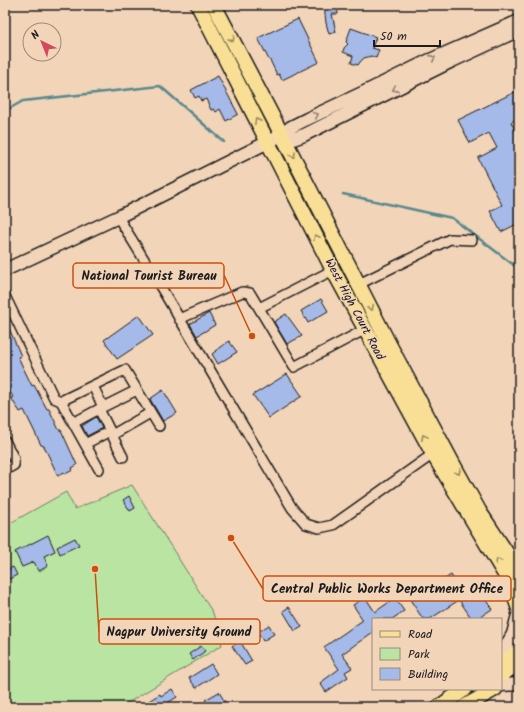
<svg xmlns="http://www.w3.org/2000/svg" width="524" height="712" viewBox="0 0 524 712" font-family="Kalam,sans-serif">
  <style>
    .green { fill: #b9e4a2; stroke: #6a805f }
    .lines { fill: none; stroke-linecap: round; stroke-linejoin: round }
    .stream { stroke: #57888c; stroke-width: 2.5 }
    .building { fill: #a5bae8; stroke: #1c1c1c }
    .minor-casing { stroke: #1c1c1c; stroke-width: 12 }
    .secondary-casing { stroke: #1c1c1c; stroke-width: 15 }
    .primary-casing { stroke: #1c1c1c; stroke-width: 17 }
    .trunk-casing { stroke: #1c1c1c; stroke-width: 17 }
    .minor { stroke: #f2d4b8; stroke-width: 9 }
    .secondary { stroke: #f2d4b8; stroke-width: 12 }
    .primary { stroke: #f9df96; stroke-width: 14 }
    .trunk { stroke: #f9df96; stroke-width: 14 }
    .oneway { stroke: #96875f }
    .oneway2 { stroke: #928172 }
    .labels { text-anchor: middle; stroke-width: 3; stroke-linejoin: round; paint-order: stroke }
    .street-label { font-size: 12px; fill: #1c1c1c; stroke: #f2d4b8 }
    .leader { fill: none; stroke: #c9500e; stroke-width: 1.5 }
    .callout-dot { fill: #c9500e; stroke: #f2d4b8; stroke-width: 1.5 }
    .callout { fill: #f2d4b8; stroke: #c9500e; stroke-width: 1.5 }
    .callout-label { font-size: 13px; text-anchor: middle; font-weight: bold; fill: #1c1c1c }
  </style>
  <rect width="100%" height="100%" fill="#f2d4b8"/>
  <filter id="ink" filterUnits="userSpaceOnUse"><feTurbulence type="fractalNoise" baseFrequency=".025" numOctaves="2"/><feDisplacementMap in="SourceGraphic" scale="8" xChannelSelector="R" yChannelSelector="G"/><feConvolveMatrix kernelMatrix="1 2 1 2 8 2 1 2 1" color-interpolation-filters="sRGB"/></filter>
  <g filter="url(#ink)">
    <!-- green -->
    <path class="green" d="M132,485L213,613L222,645L121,707H5V526L66,492L75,509Z"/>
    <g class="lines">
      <!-- stream -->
      <path class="stream" d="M5,111L23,101L160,86L224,142
        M343,194L452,218L519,269"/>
    </g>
    <!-- building -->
    <path class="building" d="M324,5H337L338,14H332L336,32L329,34L326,23Z
      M298,19L319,62L282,80L279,74L277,75L270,60H269L258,38Z
      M351,28L376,37L372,48L379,50L376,58L371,56L364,58L360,62L358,65L351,63L353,56L343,52L344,48L348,44L346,42Z
      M218,76L238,114L226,121L220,109L216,112L214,109L211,110L206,99L201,101L199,96L195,98L191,90Z
      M519,90V118L511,122L519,138V223L501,232L490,211L502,205L478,158L497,148L489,133L470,143L458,120Z
      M321,299L328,311L308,323L301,311Z
      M209,313L215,325L197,336L190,324Z
      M286,314L302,336L287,344L274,322Z
      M139,315L153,335L117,359L104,340Z
      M5,319L21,356L18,357L32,386L34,385L47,409H49L59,430H61L77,465L72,468L73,470L65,474L64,472L58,476L44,446L41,445L24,410L20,412L11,398L13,397L5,383Z
      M229,341L237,352L218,364L212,354Z
      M287,374L302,396L269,418L253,395Z
      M163,390L177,413L163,421L150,399Z
      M96,417L102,428L87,436L82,426Z
      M129,496L135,508L130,511L123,500Z
      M48,535L55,551L44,556L48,566L39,571L34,562L22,567L15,552Z
      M75,538L79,545L60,554L57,547Z
      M13,567L17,575L5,581V571Z
      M451,575L461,590L473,582L492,609L477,619H472L459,600L430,619H423L411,601Z
      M365,597L375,612L395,598L404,611L392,619H373V632L342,654L352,668L345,672L348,677L326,692L320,683L339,669L324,647L363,620L353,605Z
      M289,607L302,627L295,631L283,611Z
      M269,625L274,634L263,641L258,632Z
      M240,641L252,661L245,665L232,646Z
      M201,646L205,651L193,660L189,654Z
      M211,664L217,674L196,688L189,678Z
      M172,689L177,697L161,707H139L160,694L161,696Z
      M219,692L228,707H209L205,700Z"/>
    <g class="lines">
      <defs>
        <path id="minor" d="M118,217L153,274L292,508L306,524L319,528L333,525L433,454
          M359,284L450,239L472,240
          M5,296L54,398L61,401L99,469
          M259,308L333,270
          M179,319L242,292L250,293L294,367L366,329
          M93,386L103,407L137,390
          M61,401L125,370L159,426
          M99,409L123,457
          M73,423L103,407
          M112,435L150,413
          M5,441L14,459V465L5,470
          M85,444L110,431"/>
        <path id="secondary" d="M282,135L293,139L304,135L452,61L519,30
          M5,270L118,217L282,135L291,127L307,119L371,89L430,60L519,21
          M501,655L513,634L519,611
          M501,685L519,684"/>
        <path id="primary" d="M198,5L333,270L433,454L510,583L519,609
          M214,5L282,135L390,346L453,464L479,511L519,572"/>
        <path id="trunk" d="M501,664L519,651
          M501,675L519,663
          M439,707L465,689
          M464,707L495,689"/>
      </defs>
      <!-- minor casing -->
      <use href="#minor" class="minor-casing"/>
      <!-- secondary casing -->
      <use href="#secondary" class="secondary-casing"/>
      <!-- primary casing -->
      <use href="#primary" class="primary-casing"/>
      <!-- trunk casing -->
      <use href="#trunk" class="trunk-casing"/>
      <!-- minor -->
      <use href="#minor" class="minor"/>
      <!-- secondary -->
      <use href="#secondary" class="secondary"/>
      <!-- primary -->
      <use href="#primary" class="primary"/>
      <!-- trunk -->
      <use href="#trunk" class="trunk"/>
    </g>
    <!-- one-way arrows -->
    <defs><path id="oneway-chevron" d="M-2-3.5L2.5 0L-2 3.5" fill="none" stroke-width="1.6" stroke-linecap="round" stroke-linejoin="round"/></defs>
    <g class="oneway">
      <use href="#oneway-chevron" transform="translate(232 39) rotate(62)"/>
      <use href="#oneway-chevron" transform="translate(257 121) rotate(-117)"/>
      <use href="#oneway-chevron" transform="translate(293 155) rotate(63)"/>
      <use href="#oneway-chevron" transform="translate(316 237) rotate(-117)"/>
      <use href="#oneway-chevron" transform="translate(371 308) rotate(63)"/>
      <use href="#oneway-chevron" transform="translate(424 437) rotate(-118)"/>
      <use href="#oneway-chevron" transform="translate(458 472) rotate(61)"/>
      <use href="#oneway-chevron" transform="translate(498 561) rotate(-121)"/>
    </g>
    <g class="oneway2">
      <use href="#oneway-chevron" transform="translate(433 58) rotate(-24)"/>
      <use href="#oneway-chevron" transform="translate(395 89) rotate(154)"/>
      <use href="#oneway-chevron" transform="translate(316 115) rotate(-25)"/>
    </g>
  </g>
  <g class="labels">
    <!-- street labels -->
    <g class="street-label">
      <text transform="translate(355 309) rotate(62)" y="4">West High Court Road</text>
    </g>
  </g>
  <!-- callouts -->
  <path class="leader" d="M252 336L224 275M231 538L263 589M95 569L99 632"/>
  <g class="callout-dot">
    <circle cx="252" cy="336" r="4"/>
    <circle cx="231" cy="538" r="4"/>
    <circle cx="95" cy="569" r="4"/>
  </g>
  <g class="callout">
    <rect x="73" y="263" width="151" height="25" rx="4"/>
    <rect x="263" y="576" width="248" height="25" rx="4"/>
    <rect x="99" y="619" width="161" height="25" rx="4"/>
  </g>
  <g class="callout-label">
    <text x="149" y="280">National Tourist Bureau</text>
    <text x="387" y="593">Central Public Works Department Office</text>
    <text x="179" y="636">Nagpur University Ground</text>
  </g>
  <!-- margin -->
  <rect width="524" height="712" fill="none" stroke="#f2d4b8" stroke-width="20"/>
  <rect x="10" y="10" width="504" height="692" fill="none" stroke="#1c1c1c" stroke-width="1.5" filter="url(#ink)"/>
  <!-- legend -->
  <rect x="372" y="618" width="130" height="72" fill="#f2d4b8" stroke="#9c8a7a"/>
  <rect x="380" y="631" width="20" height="6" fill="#f9df96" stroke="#9c8a7a"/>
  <text x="408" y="638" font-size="12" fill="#1c1c1c">Road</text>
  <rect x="380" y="648" width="20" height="12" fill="#b9e4a2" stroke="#9c8a7a"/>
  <text x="408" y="658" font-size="12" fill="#1c1c1c">Park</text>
  <rect x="380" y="668" width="20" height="12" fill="#a5bae8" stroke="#9c8a7a"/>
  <text x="408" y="678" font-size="12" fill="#1c1c1c">Building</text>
  <!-- north arrow -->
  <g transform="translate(42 42) rotate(317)"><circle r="19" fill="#f2d4b8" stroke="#9c8a7a"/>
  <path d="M0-3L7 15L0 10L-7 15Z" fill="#d1495b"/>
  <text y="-6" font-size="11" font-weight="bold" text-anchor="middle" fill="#1c1c1c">N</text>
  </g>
  <!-- scale -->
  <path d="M374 40v6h66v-6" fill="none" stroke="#1c1c1c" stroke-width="2"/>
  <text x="380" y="40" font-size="12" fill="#1c1c1c" stroke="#f2d4b8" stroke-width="3" paint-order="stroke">50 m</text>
</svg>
